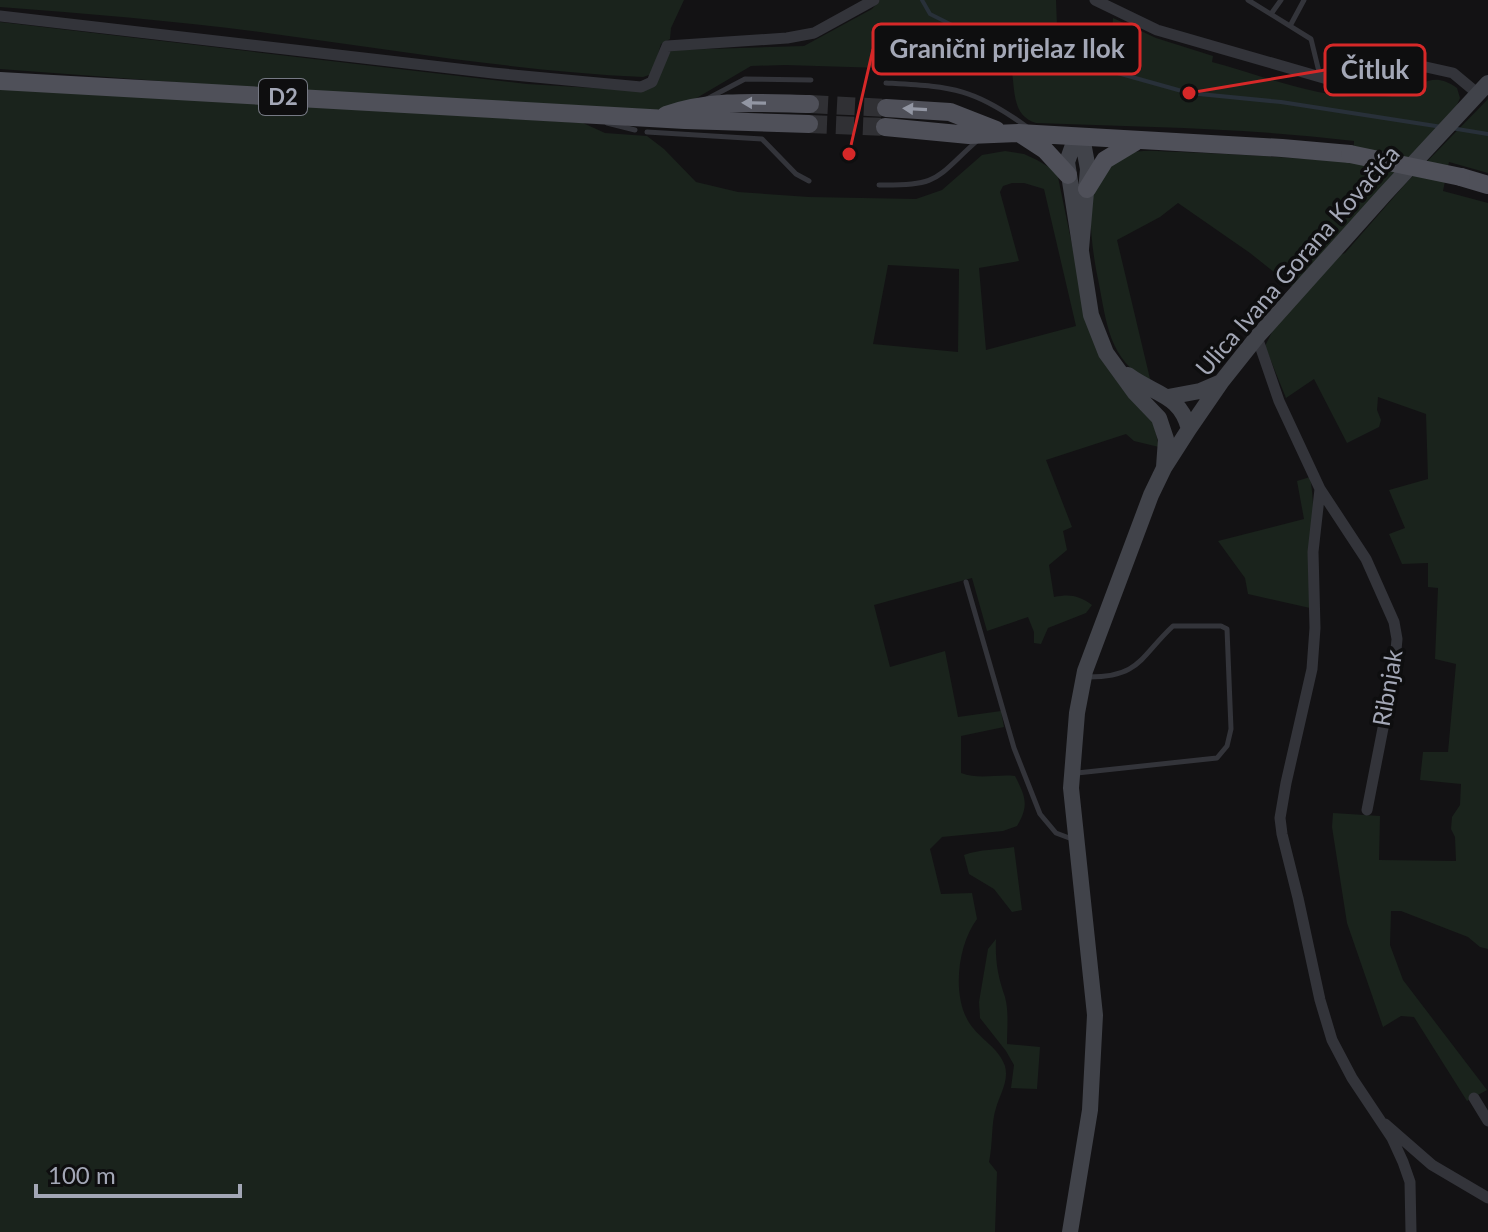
<svg xmlns="http://www.w3.org/2000/svg" width="1488" height="1232" viewBox="0 0 1488 1232" font-family="Lato,sans-serif">
  <style>
    .green { fill: #1a231c; fill-rule: evenodd }
    .lines { fill: none; stroke-linecap: round; stroke-linejoin: round }
    .stream { stroke: #283039; stroke-width: 4 }
    .primary-tunnel { stroke: #303034; stroke-width: 18; stroke-dasharray: 18 9; stroke-linecap: butt }
    .lane { stroke: #33343a; stroke-width: 5 }
    .street { stroke: #33343a; stroke-width: 11 }
    .secondary { stroke: #41434a; stroke-width: 16 }
    .primary { stroke: #4f5059; stroke-width: 18 }
    .primary-bridge { stroke: #4f5059; stroke-width: 18 }
    .oneway { fill: #9296a3 }
    .labels { text-anchor: middle; stroke-width: 7; stroke-linejoin: round; paint-order: stroke }
    .shield { fill: #0e0e0f; stroke: #767984; stroke-width: 2 }
    .shield-label { font-size: 22px; font-weight: bold; fill: #a3a7b6 }
    .street-label { font-size: 24px; fill: #a3a7b6; stroke: #0e0e0f }
    .leader { fill: none; stroke: #d62828; stroke-width: 3 }
    .callout-dot { fill: #d62828; stroke: #0e0e0f; stroke-width: 3 }
    .callout { fill: #0e0e0f; stroke: #d62828; stroke-width: 3 }
    .callout-label { font-size: 26px; text-anchor: middle; font-weight: bold; fill: #a3a7b6 }
  </style>
  <rect width="100%" height="100%" fill="#131214"/>
  <!-- green -->
  <path class="green" d="M0,0H684L671,28L670,39L661,44L652,74L643,77C517,71 393,50 267,33C179,21 89,14 0,7Z
    M880,0H1056L1058,53L1110,68L1113,18L1156,38L1213,56L1212,62C1261,75 1319,99 1369,97C1381,97 1396,97 1406,92C1426,83 1433,72 1457,88L1460,98L1456,107L1294,288L1250,253L1178,203L1160,217L1117,240L1151,383C1108,359 1107,324 1098,279C1093,256 1084,197 1098,177C1102,170 1119,157 1127,154C1142,148 1165,152 1181,152C1239,154 1295,158 1353,162L1354,141C1248,128 1142,127 1036,123C1013,116 1015,93 1012,72L785,65L751,66L683,106L657,110L227,86L0,69V22L527,84L642,91L668,52L674,50L804,46L872,9Z
    M0,88L583,123L605,133L647,136L664,149L696,182L738,192L809,197L916,199L942,190L982,155L1005,151L1024,154L1037,160L1052,169L1058,177L1084,303L1153,421L1159,447L1134,441L1126,434L1046,460L1072,527L1063,531L1067,550L1049,565L1054,597C1070,594 1078,595 1092,605L1086,613L1048,628L1041,644L1034,643V632L1028,617L987,631L972,578L874,605L890,667L945,651L958,717L1001,711L1004,727L961,736V773C980,780 996,774 1015,776C1026,797 1029,806 1017,826L1003,831L942,837L930,849L941,894L972,893L977,919C958,944 951,996 970,1024C980,1039 999,1048 1005,1066C1009,1081 1000,1094 996,1108C991,1122 993,1145 989,1162L997,1172L995,1232H0ZM1012,183H1024L1044,189L1076,326L986,350L979,268L1019,261L1000,192L1003,186ZM888,265L959,269L958,352L873,344Z
    M1488,99V173L1449,162L1443,191L1488,203V949L1480,947L1468,937L1401,911H1391L1390,945L1403,980L1487,1090L1467,1101L1414,1017L1401,1016L1383,1027L1347,923L1332,827L1333,813L1380,816L1379,860L1456,861L1455,837L1451,829L1452,817L1460,805L1461,784L1420,780L1423,752H1448L1456,664L1435,659L1438,588L1428,587V563L1402,564L1389,534L1405,528L1389,490L1428,479L1426,414L1378,397L1377,410L1381,420L1379,427L1347,443L1314,379L1286,398L1265,346L1274,328L1336,257L1345,253L1407,182Z
    M1310,477C1318,519 1308,565 1310,608L1248,594L1245,578L1218,541L1304,519L1297,481Z
    M1014,847L1022,910L1012,912L994,889L969,874L964,855C980,849 997,850 1014,847Z
    M996,939C995,961 998,977 1005,997C1009,1011 1007,1029 1007,1044L1040,1047L1037,1089L1011,1088L1014,1065L1006,1051L980,1018L979,1002L988,949Z"/>
  <g class="lines">
    <!-- stream -->
    <path class="stream" d="M922,0L930,14L960,29L1189,93L1281,102L1442,127
      M1451,128L1488,134"/>
    <!-- primary-tunnel -->
    <path class="primary-tunnel" d="M810,104L886,108
      M809,124L885,127"/>
    <!-- lane -->
    <path class="lane" d="M1248,0L1311,39L1320,76
      M1271,14L1281,0
      M1290,26L1304,0
      M886,83C952,87 972,87 1027,127
      M705,100L745,79L811,80
      M607,123L635,130
      M647,132L762,139L796,174L809,181
      M879,185C941,186 935,178 978,140
      M966,582L1014,748L1040,814L1056,833L1072,839
      M1077,773L1217,758L1227,746L1231,729L1227,629L1221,626H1173C1140,657 1140,677 1089,677"/>
    <!-- street -->
    <path class="street" d="M1095,0L1157,30L1334,81L1373,84L1405,70L1426,67L1453,73L1477,93
      M0,16L493,73L641,87L652,82L667,46L787,38L814,33L874,0
      M1257,337L1279,401L1320,489L1366,559L1394,622L1397,639L1394,672L1367,810
      M1320,489L1313,552L1315,628L1312,669L1286,783L1280,818L1282,834L1298,898L1320,1000L1332,1040L1352,1078L1392,1138L1403,1162L1410,1182L1411,1232
      M1474,1098L1488,1121
      M1385,1124L1432,1165L1488,1198"/>
    <!-- secondary -->
    <path class="secondary" d="M1081,249L1088,169L1082,137L1073,145L1067,162L1091,315L1106,353L1135,393L1159,418L1166,439L1164,467
      M1128,375C1155,395 1180,394 1189,429
      M1168,397L1200,391L1221,382
      M1070,1232L1090,1110L1095,1015L1071,788L1077,713L1085,671L1151,495L1164,468L1189,429L1222,381L1257,337L1385,194L1488,83"/>
    <!-- primary -->
    <path class="primary" d="M0,81L685,120L809,124
      M886,108L950,112L996,130
      M666,115C713,99 760,103 810,104
      M885,127L969,135L1019,133L1282,148L1350,154
      M1022,135L1045,150L1068,175
      M1461,177L1488,185
      M1087,189L1105,160L1135,142"/>
    <!-- primary-bridge -->
    <path class="primary-bridge" d="M1350,154L1461,177"/>
  </g>
  <!-- one-way arrows -->
  <defs><path id="oneway-solid" d="M-6-.8H1V-3.2L6.5 0L1 3.2V.8H-6Z" transform="scale(2)"/></defs>
  <g class="oneway">
    <use href="#oneway-solid" transform="translate(754 103) rotate(-179)"/>
    <use href="#oneway-solid" transform="translate(915 109) rotate(-177)"/>
  </g>
  <g class="labels">
    <!-- shield labels -->
    <rect class="shield" x="259" y="79" width="48" height="36" rx="6"/>
    <g class="shield-label">
      <text x="283" y="105">D2</text>
    </g>
    <!-- street labels -->
    <g class="street-label">
      <text transform="translate(1298 261) rotate(-49)" y="8">Ulica Ivana Gorana Kovačića</text>
      <text transform="translate(1388 688) rotate(-80)" y="8">Ribnjak</text>
    </g>
  </g>
  <!-- callouts -->
  <path class="leader" d="M849 154L873 49M1189 93L1325 70"/>
  <g class="callout-dot">
    <circle cx="849" cy="154" r="8"/>
    <circle cx="1189" cy="93" r="8"/>
  </g>
  <g class="callout">
    <rect x="873" y="24" width="267" height="50" rx="8"/>
    <rect x="1325" y="45" width="100" height="50" rx="8"/>
  </g>
  <g class="callout-label">
    <text x="1007" y="58">Granični prijelaz Ilok</text>
    <text x="1375" y="79">Čitluk</text>
  </g>
  <!-- scale -->
  <path d="M36 1184v12h204v-12" fill="none" stroke="#a3a7b6" stroke-width="4"/>
  <text x="48" y="1184" font-size="24" fill="#a3a7b6" stroke="#0e0e0f" stroke-width="6" paint-order="stroke">100 m</text>
</svg>
